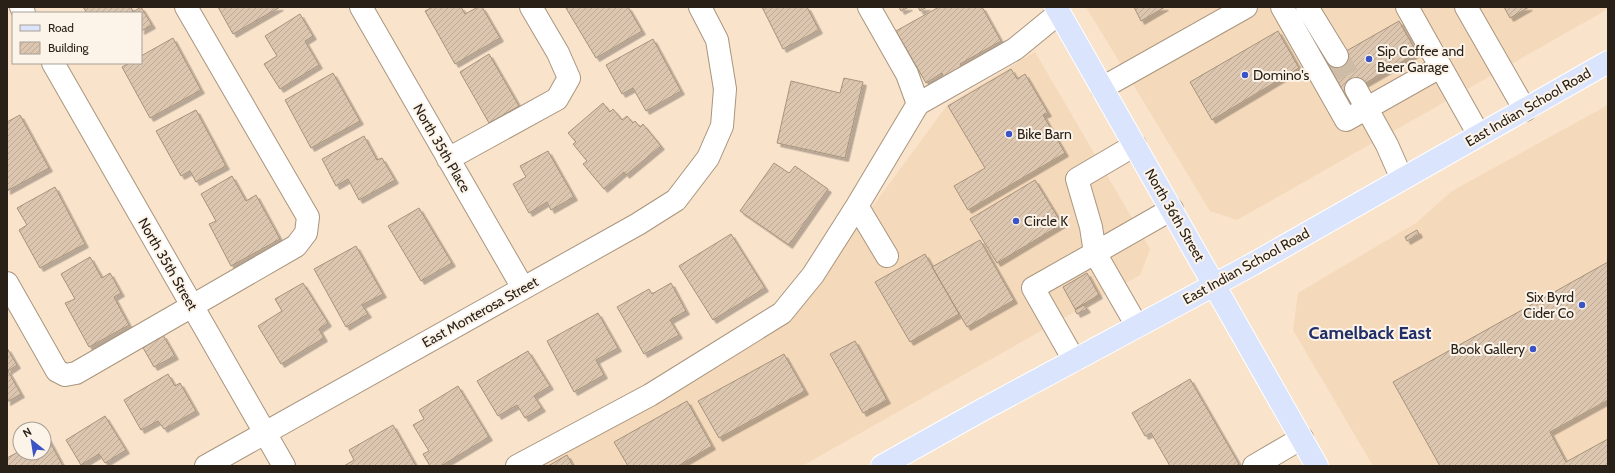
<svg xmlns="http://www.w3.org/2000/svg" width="1615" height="473" viewBox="0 0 1615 473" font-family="Cabin,sans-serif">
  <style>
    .built { fill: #f5d9bb }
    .building { fill: url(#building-hatch); stroke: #a7937c; filter: url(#shadow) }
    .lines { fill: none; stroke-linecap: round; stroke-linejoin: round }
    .minor-tunnel { stroke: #cfbca7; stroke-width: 22; stroke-dasharray: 22 11; stroke-linecap: butt }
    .minor-casing { stroke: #a9957e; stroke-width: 24 }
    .major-casing { stroke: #fff; stroke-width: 24 }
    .minor { stroke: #fff; stroke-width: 22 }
    .major { stroke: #dbe4fd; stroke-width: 22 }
    .poi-dot { fill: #3a53c5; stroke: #fcf3e9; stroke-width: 1.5 }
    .labels { text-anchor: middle; stroke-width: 4; stroke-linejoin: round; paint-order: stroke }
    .poi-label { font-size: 14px; fill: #292118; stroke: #fcf3e9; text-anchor: start }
    .street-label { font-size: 14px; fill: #292118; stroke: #fcf3e9 }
    .district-label { font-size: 18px; font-weight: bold; fill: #202f67; stroke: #fcf3e9 }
  </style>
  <defs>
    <pattern id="building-hatch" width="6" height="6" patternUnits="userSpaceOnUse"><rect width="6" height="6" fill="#dcc6af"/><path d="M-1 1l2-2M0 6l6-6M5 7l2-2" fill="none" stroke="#bdaa96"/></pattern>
    <filter id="shadow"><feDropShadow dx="3.5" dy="3.5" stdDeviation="0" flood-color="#0004"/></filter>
  </defs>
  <rect width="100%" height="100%" fill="#f9e3cb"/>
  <!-- built -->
  <path class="built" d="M1086,7H1608V9L1237,220L1210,211Z
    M1035,52L1150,249L1140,275L802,466H528L794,313L948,104Z
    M1608,105V466H1373L1293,330L1298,293L1416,223L1452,191Z"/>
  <!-- building -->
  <path class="building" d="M83,7H131L133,12L141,7L152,25L141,31V13H87Z
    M218,7H280L233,34Z
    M433,7H461L465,14L478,7H482L500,38L455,64L425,11Z
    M567,7H628L642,31L596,58L566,8Z
    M762,7H807L819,30L783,49Z
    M899,7H909L901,11Z
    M918,7H927L920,11Z
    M939,7H982L1001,41L960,64L964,70L945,81L942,73L926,83L896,31Z
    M1134,7H1165L1141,21Z
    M1504,7H1529L1510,18Z
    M300,14L313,36L305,41L319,65L280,89L264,64L277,56L265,36Z
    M1399,21L1417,53L1345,95L1327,62Z
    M1278,31L1299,68L1212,120L1190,82Z
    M173,38L201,90L150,118L122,67L129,63H141V56Z
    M653,39L681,91L646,111L633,88L622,94L606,65Z
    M489,54L519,106L489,123L460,72Z
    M1011,69L1017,79L1025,74L1048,113L1043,115L1065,153L968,210L954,186L985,168L948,106Z
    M333,73L360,121L311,148L285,100Z
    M844,78L863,82L845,158L777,143L791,81L840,93Z
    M603,103L610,112L613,109L622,120L627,116L633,123L635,121L640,127L643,124L661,146L626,175L624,172L604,189L583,164L587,161L573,144L576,142L568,133Z
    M196,110L226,166L196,182L190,171L181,176L156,131Z
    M20,115L49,168L7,191V122Z
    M364,136L377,160L382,158L395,180L359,200L348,179L336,186L322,159Z
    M548,151L574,197L551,210L547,202L529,213L513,184L526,177L520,166Z
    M774,163L789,173L795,166L828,189L789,245L740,211Z
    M232,176L246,201L256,195L280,239L231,266L209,224L216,221L201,194Z
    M1035,180L1062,224L997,263L970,219Z
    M55,187L85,244L40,268L19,230L27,225L17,208Z
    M419,208L452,263L421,281L388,226Z
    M1417,230L1419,234L1407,241L1405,237Z
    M731,234L765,288L713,320L679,266Z
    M980,240L1014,300L967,327L932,267Z
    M356,246L383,294L362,305L368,314L346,327L314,269Z
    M925,254L959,314L910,342L875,282Z
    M90,257L102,278L110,273L121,293L114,297L129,325L89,347L65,303L75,299L61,274Z
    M1608,262V400L1550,432L1566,462L1608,439V466H1440L1393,382Z
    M1087,273L1099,295L1075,309L1063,287Z
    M303,283L328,323L319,329L324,338L281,364L258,326L282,311L275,299Z
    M671,283L686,311L670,320L679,335L644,354L617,307L649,289L652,294Z
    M1084,305L1087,309L1077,314L1075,310Z
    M598,313L618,348L596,360L604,375L574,392L547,341Z
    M163,335L175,356L154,367L142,346Z
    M855,341L887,400L863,413L830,354Z
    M7,348L17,365L8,371L21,394L7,402Z
    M528,351L550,386L534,396L542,408L525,418L517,405L498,416L477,381Z
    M784,354L805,391L719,438L698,401Z
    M168,374L175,386L180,383L196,411L164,429L158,421L141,430L124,400Z
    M1190,379L1239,464L1236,466H1170L1151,433L1145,436L1132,413Z
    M458,386L489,437L441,466H430L423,454L429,451L413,425L424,419L419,410Z
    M687,401L712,446L678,466H628L614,442Z
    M105,416L126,450L105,463L99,454L81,465L66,440Z
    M393,425L416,466H344L354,460L349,450Z
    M44,431L63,466H7V458L20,451V453H44Z
    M567,455L573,466H548Z"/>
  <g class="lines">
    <!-- minor-tunnel -->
    <path class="minor-tunnel" d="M1337,56L1356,89"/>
    <defs>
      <path id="minor" d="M21,7L24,13
        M361,7L523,288
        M1282,7L1346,120L1440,67
        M1307,7L1337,56
        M1407,7L1479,135
        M1466,7L1525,110
        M53,63L284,466
        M1102,88L1246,7
        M1356,89L1387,145L1402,179
        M918,104L1015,49L1059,13
        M1135,145L1077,179L1091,227L1095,253L1172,209
        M448,159L557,99L569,78L558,53L531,7
        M857,206L887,256
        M7,283L57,371L65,375L76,373L296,246L306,233L308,217L186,7
        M1074,360L1033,288L1095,253L1137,326
        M206,466L638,224L676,200L708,158L722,126L725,89L717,40L700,7
        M517,466L650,395L782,313L813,275L857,206L918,104L907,74L869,7
        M1254,466L1302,438"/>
      <path id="major" d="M1056,7L1317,466
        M882,466L982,410L1253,264L1608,62"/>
    </defs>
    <!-- minor casing -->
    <use href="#minor" class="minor-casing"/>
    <!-- major casing -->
    <use href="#major" class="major-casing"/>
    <!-- minor -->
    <use href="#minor" class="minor"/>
    <!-- major -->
    <use href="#major" class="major"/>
  </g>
  <!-- markers -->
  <g class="poi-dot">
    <circle cx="1369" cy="59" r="4"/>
    <circle cx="1245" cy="75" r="4"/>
    <circle cx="1009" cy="134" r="4"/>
    <circle cx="1016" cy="221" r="4"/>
    <circle cx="1582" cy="305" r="4"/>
    <circle cx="1533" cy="349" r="4"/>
  </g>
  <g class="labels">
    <!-- poi labels -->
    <g class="poi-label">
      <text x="1377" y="56">Sip Coffee and<tspan x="1377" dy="16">Beer Garage</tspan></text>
      <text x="1253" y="80">Domino's</text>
      <text x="1017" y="139">Bike Barn</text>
      <text x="1024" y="226">Circle K</text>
      <text x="1574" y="302" text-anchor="end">Six Byrd<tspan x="1574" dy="16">Cider Co</tspan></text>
      <text x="1525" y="354" text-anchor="end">Book Gallery</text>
    </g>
    <!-- street labels -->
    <g class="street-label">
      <text transform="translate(1528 107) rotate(-30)" y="5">East Indian School Road</text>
      <text transform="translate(442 148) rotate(60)" y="5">North 35th Place</text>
      <text transform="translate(1175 215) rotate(60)" y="5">North 36th Street</text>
      <text transform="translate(168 264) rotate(60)" y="5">North 35th Street</text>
      <text transform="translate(1246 266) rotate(-29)" y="5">East Indian School Road</text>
      <text transform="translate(480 312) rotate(-29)" y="5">East Monterosa Street</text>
    </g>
    <!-- district labels -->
    <g class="district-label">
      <text x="1370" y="339">Camelback East</text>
    </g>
  </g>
  <!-- border -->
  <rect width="1615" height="473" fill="none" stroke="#292118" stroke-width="16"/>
  <!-- legend -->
  <rect x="12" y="12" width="130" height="52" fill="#fcf3e9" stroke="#a89f95"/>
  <rect x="20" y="25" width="20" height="6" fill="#dbe4fd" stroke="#a89f95"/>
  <text x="48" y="32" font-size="12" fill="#292118">Road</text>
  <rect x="20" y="42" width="20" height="12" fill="url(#building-hatch)" stroke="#a89f95"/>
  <text x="48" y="52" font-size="12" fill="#292118">Building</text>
  <!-- north arrow -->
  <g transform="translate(32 441) rotate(330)"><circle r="19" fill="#fcf3e9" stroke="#a89f95"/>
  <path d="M0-3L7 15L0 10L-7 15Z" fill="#3a53c5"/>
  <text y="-6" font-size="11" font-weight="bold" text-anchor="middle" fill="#292118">N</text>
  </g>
</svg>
